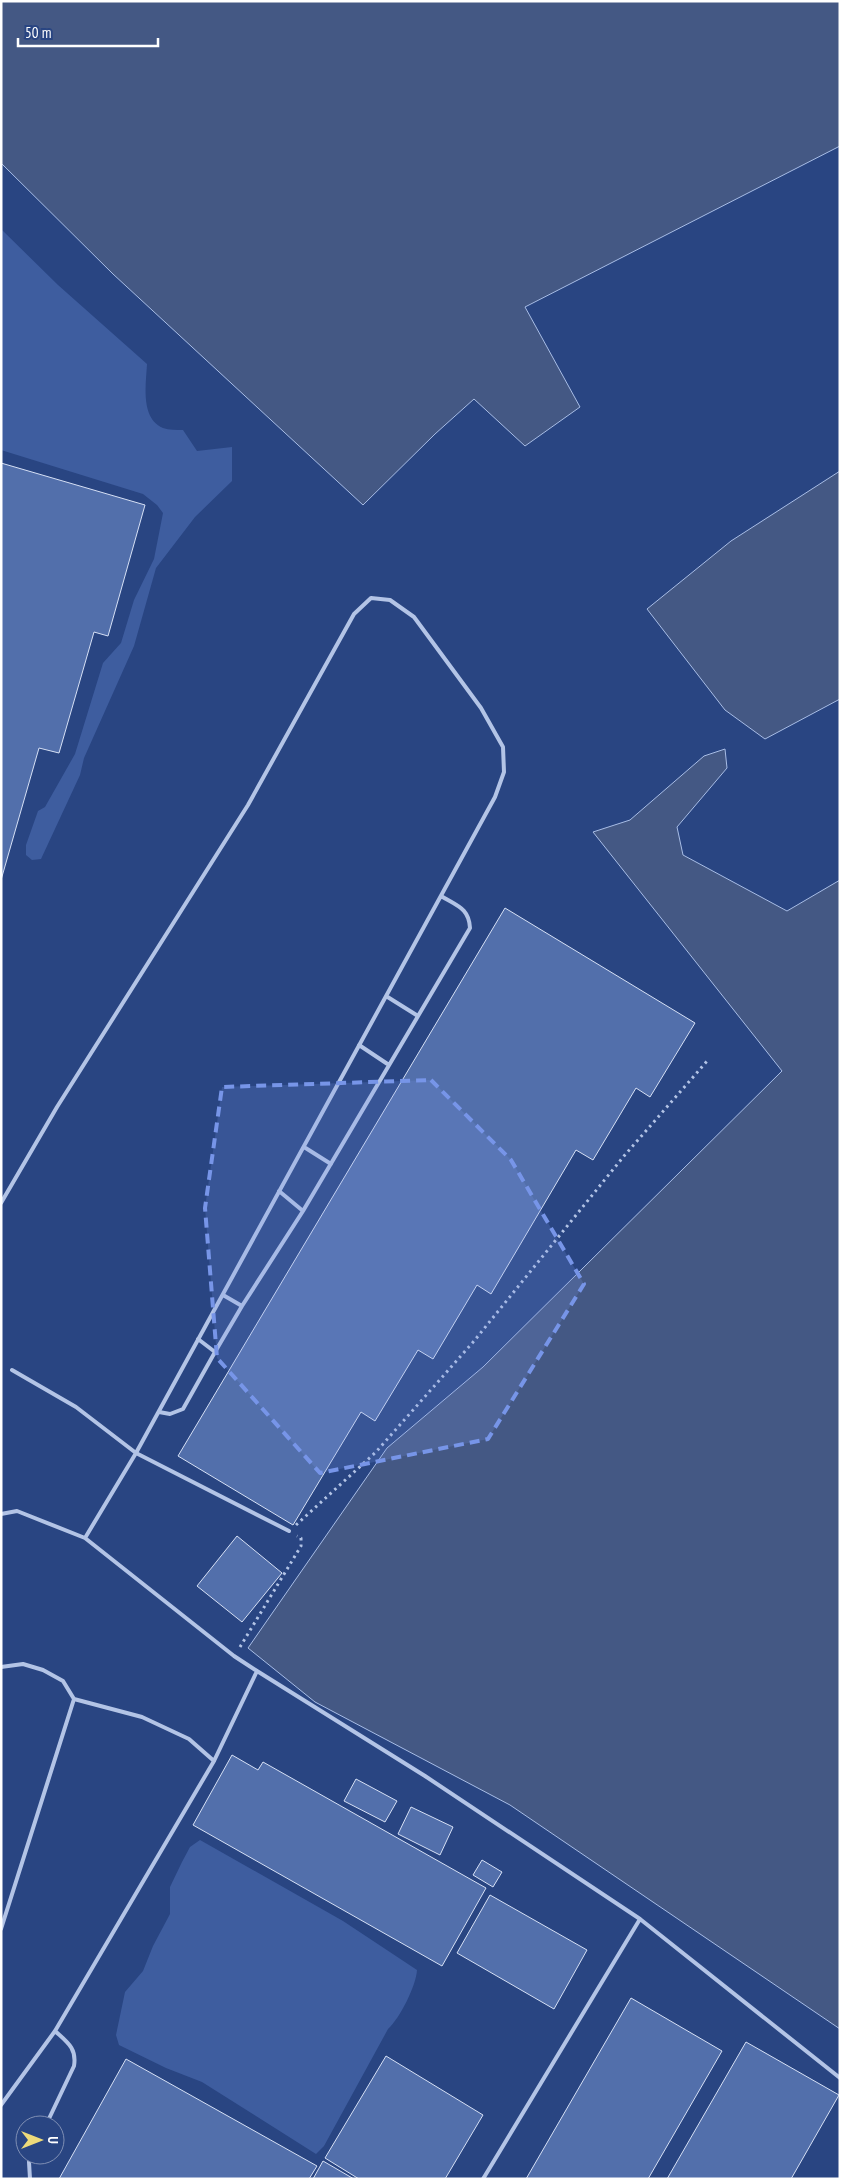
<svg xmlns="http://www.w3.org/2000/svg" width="841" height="2180" viewBox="0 0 841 2180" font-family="'PT Sans Narrow',sans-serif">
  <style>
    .green { fill: #3e5d9f }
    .water { fill: #445884; stroke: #a8bde6 }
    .building { fill: #526fab; stroke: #d6e0f5 }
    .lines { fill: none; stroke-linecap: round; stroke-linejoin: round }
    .path { stroke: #b3c4e6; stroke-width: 3; stroke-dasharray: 2.5 4; stroke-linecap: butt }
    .lane { stroke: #b3c4e6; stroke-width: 4 }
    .marked { fill: #7795e8; fill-opacity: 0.2; stroke: #7795e8; stroke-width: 4; stroke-dasharray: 10 6; stroke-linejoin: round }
  </style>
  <rect width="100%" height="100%" fill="#294582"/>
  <!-- green -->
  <path class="green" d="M1,229L58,285L147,364C146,384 140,418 163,428C169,430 176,430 183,430L197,451L232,447V481L195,517L156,568L134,646L84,758L80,775L41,859L32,860L26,855V845L38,811L45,807L75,754L103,663L121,643L134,600L154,559L163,513L157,505L143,494L1,450Z
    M200,1840L343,1921L417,1970C416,1986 400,2018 388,2029L324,2146L316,2154L202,2082L166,2068L119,2045L116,2035L125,1992L143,1971L153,1946L170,1914V1887L182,1862L190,1847Z"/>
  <!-- water -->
  <path class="water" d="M1,1H840V146L525,307L580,407L525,446L474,399L435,434L363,505L113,274L1,163Z
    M840,471V699L765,739L725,710L647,609L731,541Z
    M725,749L727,768L677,827L683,855L787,911L840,880V2029L510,1805L315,1702L248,1648L387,1448L483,1367L782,1071L593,832L630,820L704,756Z"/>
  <!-- building -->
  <path class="building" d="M1,463L145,505L108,636L94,632L59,753L39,748L1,880Z
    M505,908L695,1023L650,1097L636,1088L593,1160L576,1150L491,1294L477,1285L433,1359L418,1350L375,1421L361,1412L293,1525L178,1456Z
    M237,1536L282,1573L242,1622L197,1586Z
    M232,1755L258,1770L263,1762L486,1888L442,1966L193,1825Z
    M356,1779L397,1801L385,1822L344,1801Z
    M411,1807L453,1827L440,1855L398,1834Z
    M482,1860L502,1872L493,1887L473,1875Z
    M490,1895L587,1950L554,2009L457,1953Z
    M631,1998L722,2051L648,2179H526Z
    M746,2042L839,2095L791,2179H667Z
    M386,2056L483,2115L445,2179H359L325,2158Z
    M126,2059L317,2166L309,2179H59Z
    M323,2161L354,2179H313Z"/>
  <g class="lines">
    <!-- path -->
    <path class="path" d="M296,1525L376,1452L474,1341L624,1156L708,1060
      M240,1647L301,1546V1538L297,1536"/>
    <!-- lane -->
    <path class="lane" d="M386,996L418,1016
      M359,1045L389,1065
      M304,1147L331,1164
      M1,1203L57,1107L248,805L354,614L371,598L390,600L414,617L481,708L503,747L504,772L495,797L136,1453L85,1538
      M303,1211L470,928C469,908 457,906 441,896
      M223,1295L242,1306L303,1211L279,1191
      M215,1352L242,1306
      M12,1370L76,1407L136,1453L289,1531
      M159,1412L170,1414L183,1409L215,1352L198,1339
      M1,1514L17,1511L85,1538L234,1656L257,1671L214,1761L55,2031L1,2105
      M1,1667L23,1664L43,1670L63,1681L74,1699L1,1929
      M257,1671L425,1776L640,1919L483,2179
      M74,1699L142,1717L189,1739L214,1761
      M640,1919L840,2078
      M46,2125L74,2066C77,2048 67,2042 55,2031
      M30,2179L29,2162L32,2155"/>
  </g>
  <!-- marked area -->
  <path class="marked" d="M431,1080L511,1160L584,1284L488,1439L320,1473L217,1358L205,1208L222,1087Z"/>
  <!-- border -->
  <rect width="841" height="2180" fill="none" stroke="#ffffff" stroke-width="5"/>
  <!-- north arrow -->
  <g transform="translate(40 2140) rotate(90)"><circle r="24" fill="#294582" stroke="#7f8fb4"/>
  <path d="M0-4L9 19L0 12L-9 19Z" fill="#edda7a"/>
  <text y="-8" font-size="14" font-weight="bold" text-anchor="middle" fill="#ffffff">U</text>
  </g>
  <!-- scale -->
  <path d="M18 38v8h140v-8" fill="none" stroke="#ffffff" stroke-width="2.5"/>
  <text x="25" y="38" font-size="15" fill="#ffffff" stroke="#294582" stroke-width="4" paint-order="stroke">50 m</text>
</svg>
